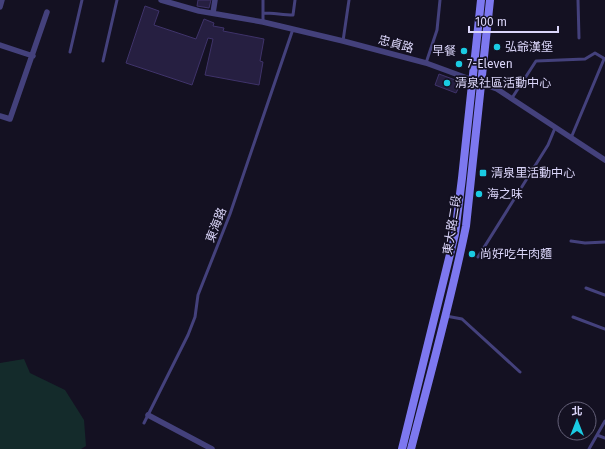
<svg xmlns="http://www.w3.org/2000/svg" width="605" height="449" viewBox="0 0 605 449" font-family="'Fira Sans','Noto Sans TC',sans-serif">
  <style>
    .green { fill: #142b2b }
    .building { fill: #261f41; stroke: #3f336a }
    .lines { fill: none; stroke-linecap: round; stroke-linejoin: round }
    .lane { stroke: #44417c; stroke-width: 3 }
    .street { stroke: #44417c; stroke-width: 5.5 }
    .secondary { stroke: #7d78f0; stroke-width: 8 }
    .poi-dot { fill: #1acbe3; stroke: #141122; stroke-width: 1.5 }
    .labels { text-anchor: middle; stroke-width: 3.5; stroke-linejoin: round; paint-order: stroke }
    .street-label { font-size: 12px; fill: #dbd6fa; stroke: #141122 }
    .poi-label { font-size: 12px; fill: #dbd6fa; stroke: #141122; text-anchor: start }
  </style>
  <rect width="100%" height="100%" fill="#141122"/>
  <!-- green -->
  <path class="green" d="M24,359L30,373L65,390L84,420L86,446L81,449H0V363Z"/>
  <!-- building -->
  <path class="building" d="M198,0H211L209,8L197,6Z
    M145,6L159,11L154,25L196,39L204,19L214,23L213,26L224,28L223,31L264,39L260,61L263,62L259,85L205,75L213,39L208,38L192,85L126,63Z
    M439,74L458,81L460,85L456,93L435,85Z"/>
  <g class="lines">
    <!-- lane -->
    <path class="lane" d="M263,0V22
      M578,0L579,38
      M263,13C274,13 283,15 293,15L295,0
      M343,41L349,0
      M70,52L82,0
      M103,61L117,0
      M426,63L437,30L440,0
      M512,98L536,61L585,59L595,53L605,59
      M571,138L604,59
      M571,241L585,243L605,242
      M478,257L548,145L555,128
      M586,288L605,295
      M446,316L462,319L520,372
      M573,317L605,329
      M144,423L188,335L195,317L198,295L230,214L293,29
      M597,435L605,438
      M589,449L605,421"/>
    <!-- street -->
    <path class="street" d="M161,0L199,11L263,22L343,41L426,63L497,89L605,160
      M0,7L2,0
      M213,13L215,0
      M0,45L33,56
      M0,116L10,119L47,12
      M148,415L212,449"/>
    <!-- secondary -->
    <path class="secondary" d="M402,449L455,234L462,178L481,0
      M411,449C430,375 451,301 466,226L490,0"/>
  </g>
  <!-- markers -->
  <g class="poi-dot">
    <circle cx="497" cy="47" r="4"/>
    <circle cx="464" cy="51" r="4"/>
    <circle cx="459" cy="64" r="4"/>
    <circle cx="447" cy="83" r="4"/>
    <rect x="479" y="169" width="8" height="8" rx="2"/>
    <circle cx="479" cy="194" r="4"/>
    <circle cx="472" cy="254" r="4"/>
  </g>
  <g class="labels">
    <!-- street labels -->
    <g class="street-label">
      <text transform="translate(396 44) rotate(15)" y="4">忠貞路</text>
      <text transform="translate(216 225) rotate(-69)" y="4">東海路</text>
      <text transform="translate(452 225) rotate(-81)" y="4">東大路二段</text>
    </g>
    <!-- poi labels -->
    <g class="poi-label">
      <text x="505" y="51">弘爺漢堡</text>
      <text x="456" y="55" text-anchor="end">早餐</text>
      <text x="467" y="68">7-Eleven</text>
      <text x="455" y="87">清泉社區活動中心</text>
      <text x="491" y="177">清泉里活動中心</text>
      <text x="487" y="198">海之味</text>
      <text x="480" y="258">尚好吃牛肉麵</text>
    </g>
  </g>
  <!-- north arrow -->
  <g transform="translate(577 421)"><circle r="19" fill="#141122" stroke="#646078"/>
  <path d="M0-3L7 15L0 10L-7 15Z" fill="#1acbe3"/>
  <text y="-6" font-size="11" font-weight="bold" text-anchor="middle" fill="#dbd6fa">北</text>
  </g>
  <!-- scale -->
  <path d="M469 26v6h89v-6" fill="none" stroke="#dbd6fa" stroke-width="2"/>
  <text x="475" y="26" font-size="12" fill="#dbd6fa" stroke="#141122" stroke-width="3" paint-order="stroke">100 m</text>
</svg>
